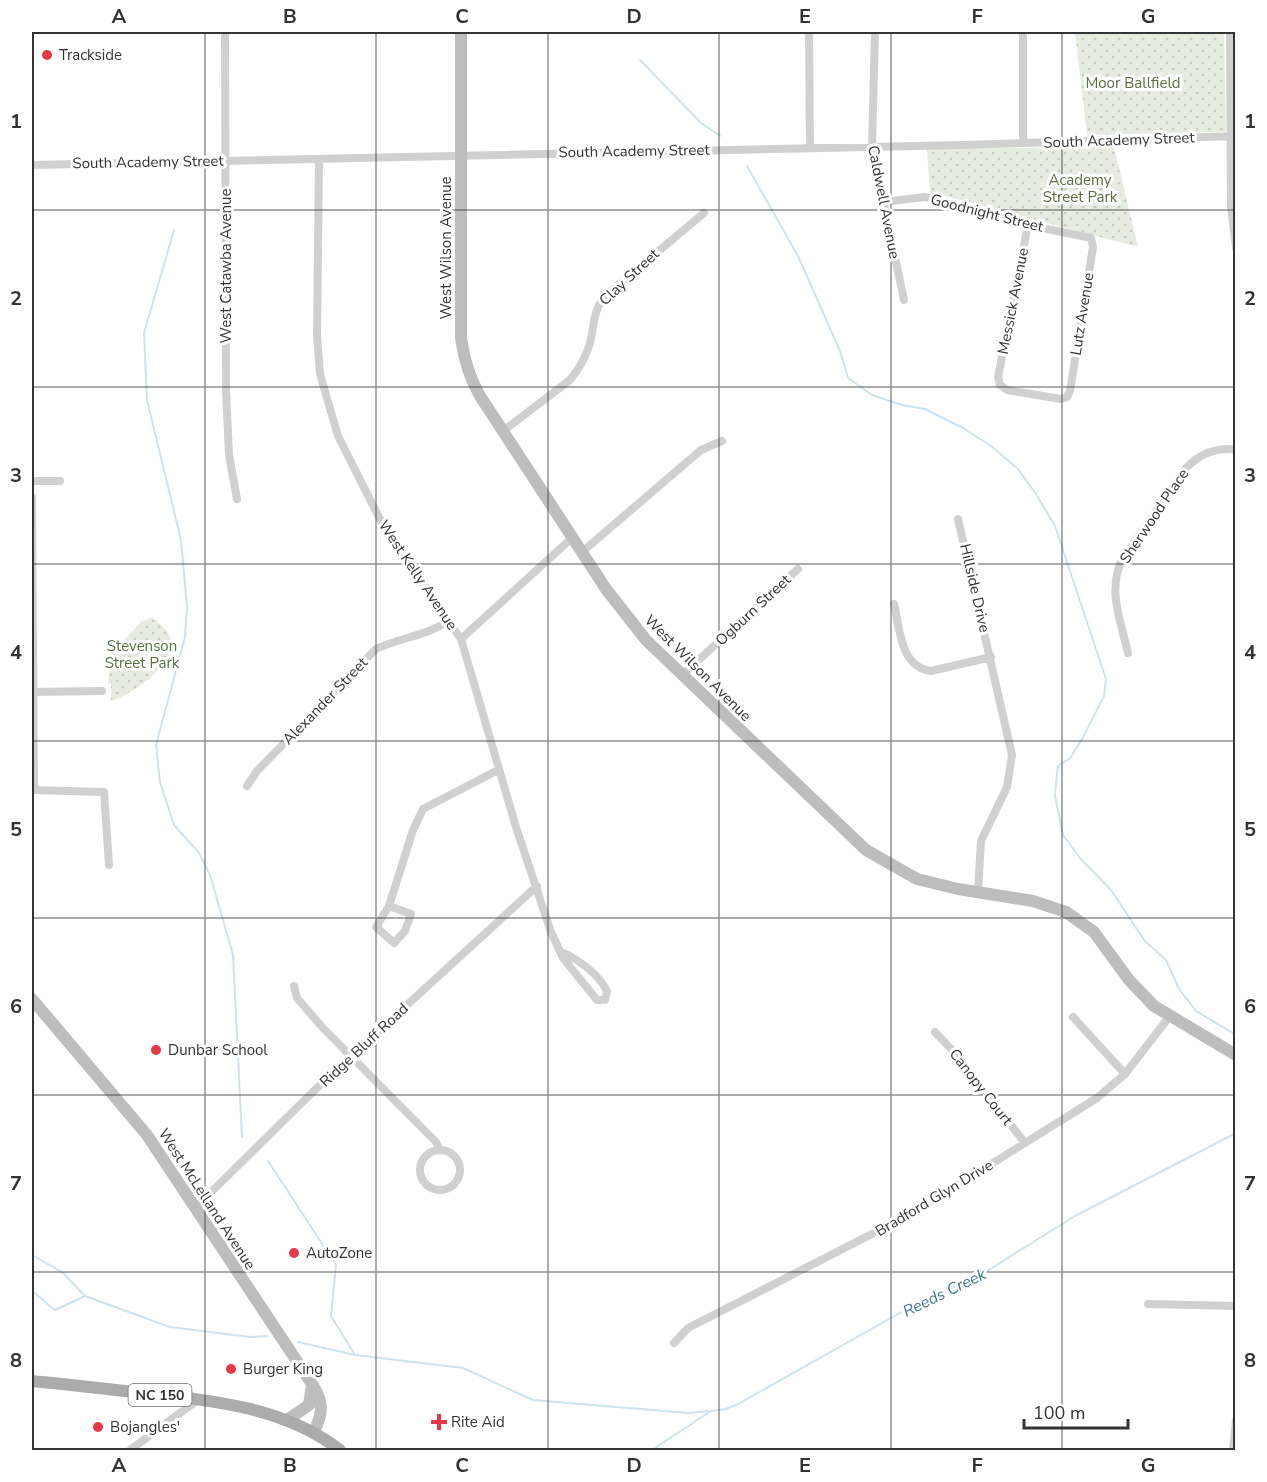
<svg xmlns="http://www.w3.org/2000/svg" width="1267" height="1482" viewBox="0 0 1267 1482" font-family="'Nunito Sans',sans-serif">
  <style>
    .park { fill: url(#park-dots) }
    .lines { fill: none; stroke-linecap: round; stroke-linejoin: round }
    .stream { stroke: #cfe2ee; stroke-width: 2 }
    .street { stroke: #d0d0d0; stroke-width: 8 }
    .secondary { stroke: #bdbdbd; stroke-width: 12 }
    .primary { stroke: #ababab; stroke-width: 12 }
    .grid { fill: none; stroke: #333; stroke-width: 1.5; stroke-opacity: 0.55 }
    .poi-dot { fill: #e63946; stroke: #fff; stroke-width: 2 }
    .labels { text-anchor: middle; stroke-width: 6; stroke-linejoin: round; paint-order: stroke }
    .shield { fill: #fff; stroke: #707070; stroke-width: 1.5 }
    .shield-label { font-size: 14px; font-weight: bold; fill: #333 }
    .poi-label { font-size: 15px; fill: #333; stroke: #fff; text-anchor: start }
    .park-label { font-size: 15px; fill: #56703f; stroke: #fff }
    .street-label { font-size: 15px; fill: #333; stroke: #fff }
    .water-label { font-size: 16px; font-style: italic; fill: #3f7597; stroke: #fff }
    .neatline { fill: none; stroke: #333; stroke-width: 2 }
    .grid-label { font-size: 20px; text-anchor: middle; font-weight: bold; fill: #333 }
  </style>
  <defs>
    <pattern id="park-dots" width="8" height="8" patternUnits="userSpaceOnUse" patternTransform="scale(1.5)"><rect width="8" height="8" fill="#e6ecdf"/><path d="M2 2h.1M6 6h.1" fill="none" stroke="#c6cbc0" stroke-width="1.8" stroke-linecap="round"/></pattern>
  </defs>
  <rect width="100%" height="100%" fill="#fff"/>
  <!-- park -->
  <path class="park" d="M1075,32H1224L1226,132L1087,135Z
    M1114,147L1138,247L930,192L927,149Z
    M152,617C158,623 168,629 170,638C178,664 133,694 111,701V684H108L111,654L141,622Z"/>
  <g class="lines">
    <!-- stream -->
    <path class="stream" d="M640,60L701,123L720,136
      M747,166L798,256L840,351L848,378L872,395L902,405L925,409L963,428L991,446L1018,469L1036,494L1055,526L1106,679L1104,696L1082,739L1070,758L1058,766L1057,772L1055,796L1063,835L1080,858L1111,890L1144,940L1166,960L1179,989L1196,1011L1236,1035
      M174,230L144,333L147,400L181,540L187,607L185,637L156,745L160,782L174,825L199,853L210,875L233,955L242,1137
      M268,1161L336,1265L331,1316L355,1355
      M32,1255L62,1272L85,1296L170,1327L250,1337L267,1336
      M32,1291L55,1310L85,1296
      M298,1342L355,1355L463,1368L533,1400L689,1413L708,1411
      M652,1450L711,1411L726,1409L738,1404L898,1314L987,1271L1075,1216L1236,1133"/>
    <!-- street -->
    <path class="street" d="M225,32L226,391L229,455L237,499
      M809,32L810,148
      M875,32L872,147L904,300
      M1230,32L1231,206L1236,248
      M1023,143V32
      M319,159L317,336L320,374L338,436L387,533L461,639L516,827L551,932L563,958L597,1000H605L607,991C597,972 579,960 560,951
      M32,165L963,145L1236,136
      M883,202L925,197L1028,225L1091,238L1093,247L1070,391L1067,397L1061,399L1007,390L1000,385L998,377L1028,225
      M503,431L570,380C579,369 586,357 590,343C595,324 592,311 606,295L704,213
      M32,481H60
      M32,497L34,790
      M958,519L1012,755L1007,787L981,841L978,892
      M582,552L701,450L722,441
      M894,604C900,629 900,667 931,671L991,657
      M461,639L573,537
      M1128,653C1121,622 1107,590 1122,560L1186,468C1201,453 1214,448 1236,449
      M681,676L798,569
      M32,692L102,691
      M247,786L257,771L376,649C400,637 426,637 449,620
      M32,790L104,792L109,865
      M389,906L413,830L423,809L498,770
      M389,906L411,914L405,931L394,943L376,927Z
      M294,986L297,998L323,1028L436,1142L440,1150
      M1073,1017L1125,1074
      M935,1032L954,1052L1025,1143
      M420 1170a20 20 0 1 1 40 0a20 20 0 1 1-40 0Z
      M195,1208L325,1080L537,886
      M1148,1304L1236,1306
      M674,1343L688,1328L913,1213L1097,1098L1125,1074L1169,1017
      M130,1450L199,1399
      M1233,1450L1236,1420"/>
    <!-- secondary -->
    <path class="secondary" d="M461,32V338C464,360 469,377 480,396L606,589L646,640L866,850L917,879L958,889L1033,901L1066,912L1094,932L1129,980L1154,1006L1236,1055
      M32,999L147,1135L312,1384C324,1402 323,1413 314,1432
      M287,1420L309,1405L312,1385"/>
    <!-- primary -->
    <path class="primary" d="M32,1381C71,1385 111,1389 150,1394C217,1401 285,1408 340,1450"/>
  </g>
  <!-- grid -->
  <path class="grid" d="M205,32V1450M376,32V1450M548,32V1450M719,32V1450M891,32V1450M1062,32V1450M32,210H1236M32,387H1236M32,564H1236M32,741H1236M32,918H1236M32,1095H1236M32,1272H1236"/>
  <!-- markers -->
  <g class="poi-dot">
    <circle cx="47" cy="55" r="6"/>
    <circle cx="156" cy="1050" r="6"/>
    <circle cx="294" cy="1253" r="6"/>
    <circle cx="231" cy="1369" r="6"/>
    <path d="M436 1413h6v6h6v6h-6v6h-6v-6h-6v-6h6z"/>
    <circle cx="98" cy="1427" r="6"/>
  </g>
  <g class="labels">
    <!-- shield labels -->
    <rect class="shield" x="128.5" y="1384" width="63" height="22" rx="4.5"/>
    <g class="shield-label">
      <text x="160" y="1400">NC 150</text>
    </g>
    <!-- poi labels -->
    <g class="poi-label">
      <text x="59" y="60">Trackside</text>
      <text x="168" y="1055">Dunbar School</text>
      <text x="306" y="1258">AutoZone</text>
      <text x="243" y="1374">Burger King</text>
      <text x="451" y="1427">Rite Aid</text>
      <text x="110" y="1432">Bojangles'</text>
    </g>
    <!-- park labels -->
    <g class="park-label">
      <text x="1133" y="88">Moor Ballfield</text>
      <text x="1080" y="185">Academy<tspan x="1080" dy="17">Street Park</tspan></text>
      <text x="142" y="651">Stevenson<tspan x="142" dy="17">Street Park</tspan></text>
    </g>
    <!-- street labels -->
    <g class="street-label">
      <text transform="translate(1119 140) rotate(-2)" y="5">South Academy Street</text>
      <text transform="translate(634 151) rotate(-1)" y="5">South Academy Street</text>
      <text transform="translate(148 162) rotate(-1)" y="5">South Academy Street</text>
      <text transform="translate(884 202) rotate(79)" y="5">Caldwell Avenue</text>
      <text transform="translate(987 213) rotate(14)" y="5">Goodnight Street</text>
      <text transform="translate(446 248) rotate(-90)" y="5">West Wilson Avenue</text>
      <text transform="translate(226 266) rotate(-90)" y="5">West Catawba Avenue</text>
      <text transform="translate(629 277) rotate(-43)" y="5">Clay Street</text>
      <text transform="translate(1013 301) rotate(-79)" y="5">Messick Avenue</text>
      <text transform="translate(1082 314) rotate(-81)" y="5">Lutz Avenue</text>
      <text transform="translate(1154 516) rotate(-56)" y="5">Sherwood Place</text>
      <text transform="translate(418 575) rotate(56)" y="5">West Kelly Avenue</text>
      <text transform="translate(975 588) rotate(77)" y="5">Hillside Drive</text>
      <text transform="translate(753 610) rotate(-43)" y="5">Ogburn Street</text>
      <text transform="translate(698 668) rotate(45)" y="5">West Wilson Avenue</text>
      <text transform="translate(325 701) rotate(-46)" y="5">Alexander Street</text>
      <text transform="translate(364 1045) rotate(-43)" y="5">Ridge Bluff Road</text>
      <text transform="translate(981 1087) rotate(52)" y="5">Canopy Court</text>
      <text transform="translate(934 1198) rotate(-31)" y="5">Bradford Glyn Drive</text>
      <text transform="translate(207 1199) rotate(57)" y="5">West McLelland Avenue</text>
    </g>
    <!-- water labels -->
    <g class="water-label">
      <text transform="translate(944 1292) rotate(-26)" y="6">Reeds Creek</text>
    </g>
  </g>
  <!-- border -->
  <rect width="1267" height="1482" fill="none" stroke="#ffffff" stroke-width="66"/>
  <!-- scale -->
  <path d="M1024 1419v9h104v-9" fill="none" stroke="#333333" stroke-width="3"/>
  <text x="1033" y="1419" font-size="18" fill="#333333" stroke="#ffffff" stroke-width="4.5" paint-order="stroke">100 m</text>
  <rect x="33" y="33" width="1201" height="1416" class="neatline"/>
  <g class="grid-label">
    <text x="119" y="23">A</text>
    <text x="290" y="23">B</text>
    <text x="462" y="23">C</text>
    <text x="634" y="23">D</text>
    <text x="805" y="23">E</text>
    <text x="977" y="23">F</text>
    <text x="1148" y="23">G</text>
    <text x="16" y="128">1</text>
    <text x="1250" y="128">1</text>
    <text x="16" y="305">2</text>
    <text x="1250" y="305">2</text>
    <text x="16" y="482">3</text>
    <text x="1250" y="482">3</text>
    <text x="16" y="659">4</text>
    <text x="1250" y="659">4</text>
    <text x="16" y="836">5</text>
    <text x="1250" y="836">5</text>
    <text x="16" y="1013">6</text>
    <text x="1250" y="1013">6</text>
    <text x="16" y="1190">7</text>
    <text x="1250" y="1190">7</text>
    <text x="16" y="1367">8</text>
    <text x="1250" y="1367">8</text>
    <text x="119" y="1472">A</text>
    <text x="290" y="1472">B</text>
    <text x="462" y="1472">C</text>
    <text x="634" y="1472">D</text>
    <text x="805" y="1472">E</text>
    <text x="977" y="1472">F</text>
    <text x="1148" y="1472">G</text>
  </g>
</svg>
